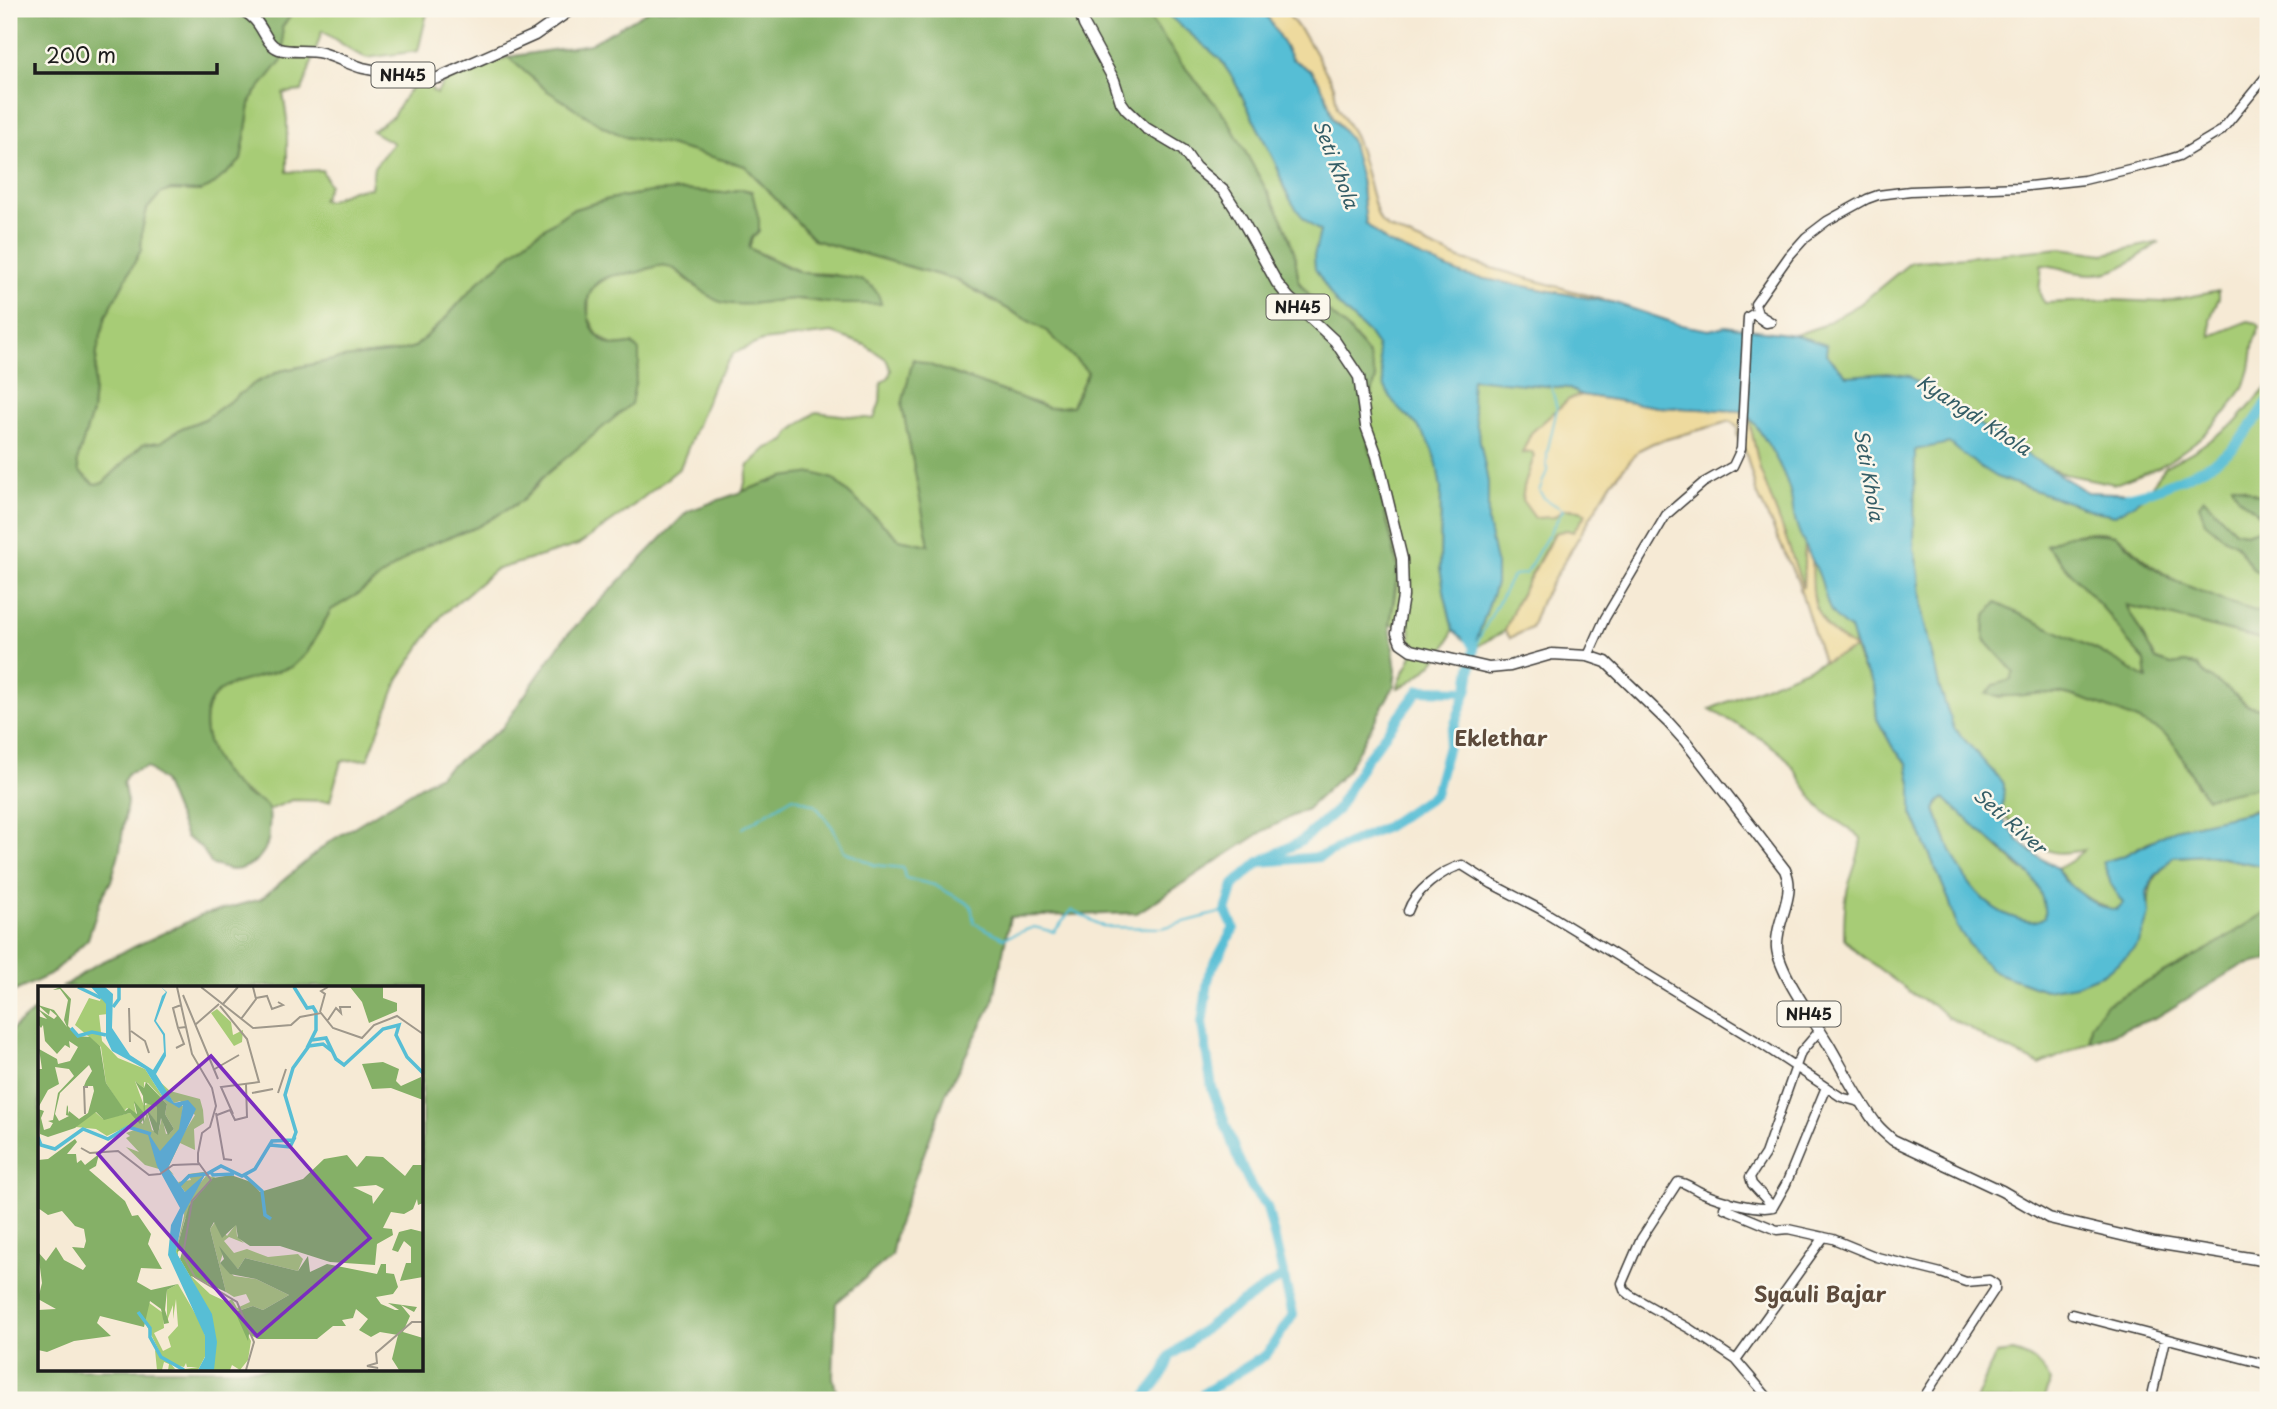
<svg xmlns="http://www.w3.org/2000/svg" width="2277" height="1409" viewBox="0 0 2277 1409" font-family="'Playpen Sans',sans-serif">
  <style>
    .green { fill: #a7cc76; stroke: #627449; stroke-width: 2 }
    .forest { fill: #85b067; stroke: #506642; stroke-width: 2 }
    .sand { fill: #eeda9e; stroke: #857b5d; stroke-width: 2 }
    .water { fill: #57bed5; stroke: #3a6d78; stroke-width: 2; fill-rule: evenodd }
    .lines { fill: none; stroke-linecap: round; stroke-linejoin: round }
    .stream { stroke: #57bed5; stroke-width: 2 }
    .river { stroke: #57bed5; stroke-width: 10 }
    .minor-casing { stroke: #3d3b38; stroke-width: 11 }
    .major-casing { stroke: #3d3b38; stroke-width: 13 }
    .minor { stroke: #fff; stroke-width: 8 }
    .major { stroke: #fff; stroke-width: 10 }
    .labels { text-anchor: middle; stroke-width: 5; stroke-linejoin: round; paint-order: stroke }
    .shield { fill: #fbf7ec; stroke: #5f5e5a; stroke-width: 2 }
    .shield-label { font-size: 16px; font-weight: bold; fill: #1c1c1c }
    .water-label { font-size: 19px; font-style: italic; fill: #345d66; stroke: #fbf7ec }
    .quarter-label { font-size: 21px; font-weight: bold; fill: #5d4b3c; stroke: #fbf7ec }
    .inset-river { fill: none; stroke: #57bed5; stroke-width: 3.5 }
    .inset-road { fill: none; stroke: #9f988b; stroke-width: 2 }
    .view { fill: #7b2cbf; fill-opacity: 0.15; stroke: #7b2cbf; stroke-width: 3.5 }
    .inset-edge { fill: none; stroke: #1c1c1c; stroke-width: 3.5 }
  </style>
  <rect width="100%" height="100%" fill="#fbf7ec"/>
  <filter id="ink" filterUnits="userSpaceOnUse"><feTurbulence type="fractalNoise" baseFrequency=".0143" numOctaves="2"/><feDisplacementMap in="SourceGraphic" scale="14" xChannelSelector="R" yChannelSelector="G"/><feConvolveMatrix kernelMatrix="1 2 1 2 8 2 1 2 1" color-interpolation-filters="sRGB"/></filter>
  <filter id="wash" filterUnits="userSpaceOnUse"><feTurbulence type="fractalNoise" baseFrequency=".00686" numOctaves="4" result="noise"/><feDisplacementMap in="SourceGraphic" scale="28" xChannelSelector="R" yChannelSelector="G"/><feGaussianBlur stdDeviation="1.57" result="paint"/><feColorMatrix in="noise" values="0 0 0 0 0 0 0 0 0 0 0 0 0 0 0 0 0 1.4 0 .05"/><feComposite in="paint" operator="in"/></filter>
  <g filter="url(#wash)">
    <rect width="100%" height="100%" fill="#f6ead5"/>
    <!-- green -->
    <path class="green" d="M296,9H428L418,51L367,58L356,53L322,31L302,91L283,93L287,119V172L322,170L329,185L322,200L328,201L352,190L371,188L374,167L393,143L372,131L393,116L406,94L417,83L428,86L436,94L445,81L508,57L546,90L626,137L670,145L745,166L814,240L956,280L1048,332L1088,372L1072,406L1049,408L913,359L902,405L929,545L899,539L833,479L783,477L743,491L749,465L767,448L785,441L791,431L816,412L874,419L880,402L881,383L889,377L891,370L886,359L865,345L832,333L762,341L734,353L714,382L680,468L624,513L578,545L495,570L442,615L399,678L368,759L341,761L330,801L292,800L269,810C258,797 242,793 230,781C206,754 189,704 230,685L307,653L331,610L358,594L409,556L428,545L477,527L523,500L537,486L632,344L613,346L597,334L588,316L589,295L594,286L612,275L642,271L662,264L672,267L696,287L732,304L796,299L838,304H880L833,274L803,273L749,248L752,238V191L742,189L723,193L682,190L651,192L609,199L571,210L529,239L478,282L445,319L415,347L396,352L343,358L280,371L255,383L205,419L182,428L161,442L143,444L103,483L94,484L79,471L77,461L92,413L97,351L106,316L141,250L142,230L147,209L160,194L170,190L200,191L210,187L234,167L241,160L251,99L285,56L282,27Z
      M1143,9H1186L1234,80L1278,168C1283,199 1304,220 1330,235L1438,455L1441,489L1440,568L1453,630C1446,654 1421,678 1398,688C1400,673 1413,662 1414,646L1411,642L1410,626L1390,625L1396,588V556L1368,441V407L1376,379L1361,344L1348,329L1312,298L1299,282L1294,251L1282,218L1226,117L1182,64Z
      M2160,242C2130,262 2114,280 2074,272C2063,269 2053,265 2041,265C2043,280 2034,291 2045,303L2112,300L2162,302L2219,291V298L2210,319L2211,336L2248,321L2257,323L2260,327L2254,341L2250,369L2245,385L2227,411L2203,436L2175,457L2159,467L2115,484L2064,474L2027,460L1847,376L1826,354L1795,335L1821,326L1860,304L1911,262L2061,248L2104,254Z
      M1458,373L1472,378L1567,388L1582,395L1568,400L1531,433L1523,453L1532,452L1534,457C1528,475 1517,496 1533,512C1549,511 1572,505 1586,514L1573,533L1567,530L1554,533L1515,605L1505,631L1474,648Z
      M2268,386V497L2253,495L2243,487L2257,513L2268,521V526L2245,533L2235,531L2204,499L2222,536L2236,544L2253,569L2268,579V615C2228,605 2187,589 2153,566C2140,558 2129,540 2115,535C2093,527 2066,535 2046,545L2109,615L2128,642L2145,661L2147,679L2099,651L2022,616L1985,617L1984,639L2014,672L2010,681L1994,685L1998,697C2018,695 2038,692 2058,693C2076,694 2154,724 2167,736C2181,749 2189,771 2197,787L2268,785V808H2261L2148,842L2123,856L2104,862L2111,884L2124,903L2116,910C2091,903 2070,890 2057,868L2070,862L2084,850C2056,855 2050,855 2028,837C2021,831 2013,826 2008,818L2001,817L1967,790L1919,640L1901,391L2018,485L2035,490L2057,491L2135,503L2143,497L2166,466L2194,451L2236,422Z
      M1688,404L1811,417L1803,591L1786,538L1760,470L1748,415L1741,411L1687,409Z
      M1812,548L1851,625L1855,649L1862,668L1874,684L1877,719L1893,748L1907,763L1912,788V813L1949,900L1957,927L1994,972L2045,990L2149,914C2147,884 2153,878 2173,857L2208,855L2268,867V911L2091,1025L2090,1042L2040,1065L1988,1040L1970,1028L1947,1017L1933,1004L1920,999L1902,986L1858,953L1844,938C1844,922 1844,904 1848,887C1853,870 1860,856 1861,838C1847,825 1831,820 1818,805C1806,791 1795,767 1784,756C1763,737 1734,724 1710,709L1854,649C1847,643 1839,639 1832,632C1809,609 1811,579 1812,548Z
      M2126,605L2268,641V710L2247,705L2228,689L2206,675L2198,666L2185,663L2171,665L2156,660Z
      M1944,797L2019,867L2092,921L2008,949L1953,859L1935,809Z
      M2013,1352C2032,1357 2041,1364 2051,1381L2043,1400H1976L1994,1358L1997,1354Z"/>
    <!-- forest -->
    <path class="forest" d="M9,9H296L282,27L285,56L251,99L241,160L234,167L210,187L201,191L170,190L160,194L147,209L142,230L141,250L106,316L97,351L92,413L77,461L79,471L94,484L103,483L143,444L161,442L182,428L205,419L255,383L280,371L343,358L396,352L415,347L445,319L478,282L529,239L571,210L609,199L651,192L682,190L723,193L742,189L752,192L759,220V231L752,238L749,248C760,255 793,271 805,273C830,278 875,269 881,304C867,304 852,304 838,304C824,303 810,299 796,299C772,299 745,309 721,302C701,297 678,261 659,266C652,267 645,270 639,272C623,275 605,273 594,286C580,303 590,339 611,345C617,347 626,344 632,344L639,351V364L631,404L543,477L523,500L477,527L428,545L409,556L358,594L331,610L307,653L292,667L230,685C189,704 206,754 230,780C235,785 241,791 246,795C253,799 265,800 268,809C271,815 269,824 269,831C270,850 254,869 233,870C227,870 219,866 212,865L202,848L186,837L163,781L147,767L128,773L123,782L127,802L120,850L111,881L101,899L88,939L50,975L9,994Z
      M651,9H1070L1078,13L1082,9H1143L1182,64L1226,117L1282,218L1294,251L1299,283L1312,298L1348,329L1369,356L1376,379L1368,407V441L1398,568L1390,625L1396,671L1394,686L1347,771L1307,809L1265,830L1137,913L1010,917L993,1003L947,1091L897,1227L891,1256L836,1303L833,1377L838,1400H9V1032L40,1006V1369H422V987H63L95,965L202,915L261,899L329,842L439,775L502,728L565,637L688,511L783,477L814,473L833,479L899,539L929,545L902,405L913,359L1049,408L1072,406L1088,372L1048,332L957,280L814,240L745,166L668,145L625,137L604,127L546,90L508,57L590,44Z
      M2232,484C2247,488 2251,495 2268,497V521C2256,507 2237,504 2232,484Z
      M2204,498L2235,531L2245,533L2268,526V579L2253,569L2236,544L2222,536L2205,522L2199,505Z
      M2090,533L2116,535L2147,563L2171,579L2224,601L2268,615V641L2126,605L2156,660L2171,665L2185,663L2198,666L2206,675L2228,689L2247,705L2268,710V785L2207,798C2191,780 2185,757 2170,739C2158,726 2080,696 2061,693C2036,691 2011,700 1986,694L1994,685L2010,680L2014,672L1984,639L1985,617L1996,603L2099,651L2147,679L2145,661L2128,642L2109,615L2046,545L2064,536Z
      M2268,911V960L2241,966L2157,1017L2090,1042L2091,1025L2105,1005L2208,949Z"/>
    <!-- sand -->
    <path class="sand" d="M1263,9H1284L1309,42L1334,86L1337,107L1353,133L1360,151L1377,213L1381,222L1388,228L1460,259L1615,303L1463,275L1387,243L1366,224L1361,179L1340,125L1333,118L1325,93L1311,71L1292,59Z
      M1582,395L1658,407L1741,411L1748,415L1760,470L1786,538L1803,588L1805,543L1889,493L1884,474L1900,418L1903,424L1891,465L1893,501L1883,512L1812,548C1814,581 1806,607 1832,632C1839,639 1848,643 1855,649L1823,662L1798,582L1756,491L1746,453L1737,436L1738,427L1731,421L1653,443L1639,450L1611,483L1541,601L1531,628L1510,638L1505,631L1515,605L1555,533L1567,530L1573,532L1586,514L1580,510L1570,509L1563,510L1554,517L1535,518L1522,500L1524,487L1534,457L1532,452L1522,453L1531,433L1568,400Z"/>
    <!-- water -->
    <path class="water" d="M1161,9H1263L1292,59L1311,71L1318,80L1325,93L1333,118L1351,140L1361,179L1366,224L1388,243L1463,275L1615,303L1681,325L1709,330L1725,326L1795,335L1827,345L1826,354L1847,376L1888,373L1909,376L1956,410L2087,492L2142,494L2135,503L2115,515L2094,511L1996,477L1977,465L1949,443L1915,450L1914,550L1918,567L1923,617L1940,689L1954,728L2004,784L2002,817L2019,841L2037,856L2057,868L2063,879L2079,892L2097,905L2116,910L2123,903L2111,884L2103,862L2123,856L2175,829L2268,808V867L2208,855L2173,857L2154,877L2147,892L2149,914L2139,943L2127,956L2103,974L2076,985L2045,990L1994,972L1975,953L1957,927L1949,900L1912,813V788L1907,763L1893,748L1877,719L1874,684L1862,667L1850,629C1823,612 1829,601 1819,575C1812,558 1802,543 1797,526C1792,513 1793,501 1789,488C1784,471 1756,418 1741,411L1658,407L1582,395L1567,388L1472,379L1471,395L1488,482V524L1496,562V584L1474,648L1453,630L1445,596L1440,568L1441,489L1437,464L1430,444L1417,425L1400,410L1390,397L1384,385L1377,346L1368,333L1336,303L1315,269L1314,256L1320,231C1300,221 1282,190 1278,168L1234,80L1220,59ZM1944,798C1971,824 2000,847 2027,872C2037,881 2046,903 2044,917C2037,923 2027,922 2018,919C1969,905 1951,853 1935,810L1938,803Z"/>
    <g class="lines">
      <!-- stream -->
      <path class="stream" d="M1474,648L1511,578L1514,575L1525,574L1527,571L1563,510L1544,498L1539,491L1547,471V453L1557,409L1551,385
        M743,828L793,797L815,805L833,828L844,851L875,865L903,868L905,878L934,885L971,905L974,923L1004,938L1034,927L1054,932L1072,910L1104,927L1162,928L1226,911"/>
      <!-- river -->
      <path class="river" d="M2127,497C2155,492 2216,466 2235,446C2248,433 2258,416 2268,402
        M1265,859L1300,842L1337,810L1365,761L1419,690L1466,691
        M1143,1400L1163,1374L1170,1356L1223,1315L1283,1276
        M1202,1400L1204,1393L1266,1355L1293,1315L1267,1207L1252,1188L1237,1156L1212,1088L1202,1023L1209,974L1234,928L1226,911L1234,885L1259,862L1319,857L1386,827L1435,794L1451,735L1468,688L1474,648L1467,635"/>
    </g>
  </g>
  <g filter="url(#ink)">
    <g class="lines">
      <defs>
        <path id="minor" d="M1588,656L1605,618L1666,515L1703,483L1733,466L1741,449L1748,317L1753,314L1766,323L1771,322L1758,314L1755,304L1789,256L1806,237L1827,221L1867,199L1878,195L1910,191L2020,187L2084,180L2163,161L2179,156L2221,131L2268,74
          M1408,911C1414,892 1442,870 1462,865L1492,884L1540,909L1755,1040L1841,1097L1863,1103
          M1728,1201L1724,1208L1777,1230L1788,1229L1833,1239L1877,1257L1941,1273L1966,1282L1989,1280L1995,1284V1289L1922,1400
          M1773,1207L1752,1184L1750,1177L1765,1154L1801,1052L1820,1030
          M2072,1314L2268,1365
          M1736,1360L1824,1237
          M1770,1400L1736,1360L1690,1329L1630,1295L1624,1290L1622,1283L1641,1239L1678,1182C1688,1183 1694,1190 1703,1193C1718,1200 1758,1211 1773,1207L1786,1184L1826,1087
          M2151,1400L2165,1339"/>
        <path id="major" d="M238,9C265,18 262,43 279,49C292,53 308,49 322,53C336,57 349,64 363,68C384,73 406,75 428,80L438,78L535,35L572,9
          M1079,9L1084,25L1114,80L1121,102L1126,109L1146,128L1183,150L1195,167L1224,191L1240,216L1277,283L1289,298L1335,341L1359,377L1366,426L1377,456L1402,559L1403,596L1397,633L1401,643L1411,650L1489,668L1510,666L1552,654L1588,656L1606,662L1668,722L1686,742L1785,870C1797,896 1775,920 1777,948C1779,973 1816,1023 1830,1047C1845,1073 1859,1101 1877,1125C1882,1131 1887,1135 1893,1140L2002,1191L2049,1218L2155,1243L2268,1261"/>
      </defs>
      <!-- minor casing -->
      <use href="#minor" class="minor-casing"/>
      <!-- major casing -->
      <use href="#major" class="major-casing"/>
      <!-- minor -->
      <use href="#minor" class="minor"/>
      <!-- major -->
      <use href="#major" class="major"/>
    </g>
  </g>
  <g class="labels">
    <!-- shield labels -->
    <g class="shield">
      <rect x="371.5" y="62.5" width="63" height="25" rx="5"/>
      <rect x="1266.5" y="294.5" width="63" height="25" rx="5"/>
      <rect x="1777.5" y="1001.5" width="63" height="25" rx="5"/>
    </g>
    <g class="shield-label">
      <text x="403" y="81">NH45</text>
      <text x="1298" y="313">NH45</text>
      <text x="1809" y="1020">NH45</text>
    </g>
    <!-- water labels -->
    <g class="water-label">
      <text transform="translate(1336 164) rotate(69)" y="7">Seti Khola</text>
      <text transform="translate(1974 415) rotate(33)" y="7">Kyangdi Khola</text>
      <text transform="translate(1869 475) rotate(80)" y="7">Seti Khola</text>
      <text transform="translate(2010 821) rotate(41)" y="7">Seti River</text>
    </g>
    <!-- quarter labels -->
    <g class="quarter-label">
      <text x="1501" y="746">Eklethar</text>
      <text x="1820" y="1302">Syauli Bajar</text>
    </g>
  </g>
  <!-- overview -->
  <g transform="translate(38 986)">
    <rect width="385" height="385" fill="#f6ead5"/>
    <path d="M63,11L70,15V28L61,29L64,55L80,72L107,83L126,113L145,120L142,144L121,175V183L107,179L88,161L101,166L88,152L92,150L88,147L99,143L86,142L69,150L58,143L38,141L56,125L65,133L92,127L105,138L108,130L96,117L98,128L89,122L86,125L68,97L63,61L37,39L51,12L62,15ZM97,95L106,102V96L110,97L129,118L127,128L136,143L132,147L128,148L124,131L120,148L114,144L108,122L119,138V121L111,117L106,120ZM179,23L193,36L195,49L205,44L204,56L196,60L173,27ZM121,95L132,105L162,113L165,124L166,137L156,143L157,164L142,157L130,182L136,189L128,183L147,145L157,129L142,115L136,117ZM165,186L168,187L162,197L168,190L177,191L147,233L140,258V270L156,297L153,290L172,308L189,316L194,313L199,322L212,316L208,308L196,311L188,306L172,243L177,236L189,250L198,238L199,250L206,257L191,251L186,255L196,267L209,263L230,271L260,268L265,273L260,285L207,272L200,283L185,267L182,277L196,290L218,293L251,309L225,324L215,320L197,326L213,355L210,374L202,384L194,379L192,384H170L175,371L137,268L146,230L147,206L140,196L153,194L150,188ZM140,298L169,348L171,363L160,384H140L160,381H149L148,377L146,381L133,378L137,383L130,384L131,378L126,376L124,384H119L117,364L123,369L107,336L110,316L125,327L126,342L116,347L125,365L133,361L130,351L140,340L138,313L135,333V319L129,335V304Z" fill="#a7cc76" fill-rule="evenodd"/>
    <path d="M22,1L33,13L30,40L40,50L52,51L62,60L68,97L87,125L91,122L99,128L96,115L106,127L105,110L97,95L106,102L108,96L129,118L127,128L136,143L130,149L123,132L120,149L116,146L108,122L119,137V121L107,117L106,139L105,134L102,138L92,127L66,134L58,126L37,142L10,151L2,148L0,123L6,125L3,132L6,144L12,142L15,137L10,135L15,134L20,107L36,90L31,83L17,81L21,98L10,104L0,122V83H4L1,63L19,73L20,78L32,75L40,61L31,55L32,62L27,59L19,68L7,55L5,39L3,42L0,38V30L9,33L0,23L16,33L19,30L12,24L11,29L0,19L16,24L29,41L26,34L30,14L22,3L16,4H15ZM51,79L54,85L48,95L46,100H55L56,105L50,127L41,133L31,125L30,128V121L29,119L28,129L31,130L21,135L17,128L22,107ZM312,1H345V12L359,17V25L331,37L324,16ZM345,76L361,83L358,95L363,100L383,91L385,114L353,102L334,103L324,78ZM37,153L39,156L29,168H38L39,177L43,174L47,179L61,168L58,180L51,184L87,215L94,230L100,229L113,248L110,258L124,283L103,282L99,296L113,304L140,298L129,304L127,324L131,337L126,338L123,323L112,315L106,341L62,330L59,337L73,350L36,355L9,366L0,364V324L18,323L0,313L4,297L0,266L8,275L18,261L26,274L45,284L48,280L34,261L46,262L48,255L46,243L37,240L24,225L10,229L0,222V174L10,173ZM309,169L319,181L328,170L345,171L367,190L375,179H385V217L380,219L379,213L375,223L366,228L353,226L345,242L354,243L355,249L339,258L337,279L292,276L242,260H212L200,252L198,239L184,252L176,236L172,243L188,306L153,290L156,297L142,273L145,263L139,266L140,258L151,220L175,192L193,189L213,196L222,206L265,193L286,173ZM338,199L346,203L335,218L334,210L315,201ZM373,243L385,246V291L362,295L368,277H373V261L366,255L360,266L354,264L361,246ZM181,260L200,283L207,272L260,285L270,270L272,286L289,278L339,288L343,278H348V287L356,288L360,301L355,308L338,311L343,318L357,324H361L355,320L350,317L379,321L376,326L363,319L372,330L365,346L385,352V384H361L354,373L360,349L342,346L333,351L321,344L330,333L318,323L315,332L304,334L308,340H295L279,353H220L211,348L210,355L197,326L215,320L225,324L251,309L218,293L192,288L182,277L186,273Z" fill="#85b067" fill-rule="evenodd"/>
    <path d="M53,1H67L75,8L74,42L92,69L115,84L126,66L125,49L116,35L124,10L128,6L123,1L129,6L118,35L127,48L128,70L118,88L136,117L150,114L158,123L130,182L147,206L168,187L145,229L138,266L174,328L179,356L176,384H160L167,371V350L130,269L133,239L142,222L119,180L109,145L122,165L141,143L145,119L141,122L126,113L107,83L74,65L68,52V18Z" fill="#57bed5"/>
    <path class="inset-river" d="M40,1L63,12M256,1L269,22L275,21L278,26V44L269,62M75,21L81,13V1M33,42L40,50L54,46L68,49M274,54L288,52L298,73L306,79L345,43L361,39L358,49L369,71L385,87M0,151L3,159L17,163L45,143L70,153L90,141L113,148M232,159L252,161L257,151M172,185L175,189L196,188M167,189L183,180L204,190L217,183L234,155L255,154L258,146L247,109L255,82L271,60L285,58L295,66M206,189L224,205L227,229L233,233M141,200L151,190L167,188M100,326L112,342V351L123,371L146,384"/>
    <path class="inset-road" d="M139,1L154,68L174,102L178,120L172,141L164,147L160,167V176L173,194L154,215L145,269L157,291L199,316L216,356L208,384M163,1L215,42L253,39L262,31L283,27L295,42L324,52L336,39L359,30L385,48M145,9L180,93M218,12L229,10L234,23L245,19L240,16M185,18L200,1M143,19L135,22L140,42L148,41M182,20L209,53L221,96L183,101L195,128M91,22L92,56M282,26L287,8L283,5L290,1M203,33L218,13L215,1M290,34L298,22L303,27L302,21H313M157,39L181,18M93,45L107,55L111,67M138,62L146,58L140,42M175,84L201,69M214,107L235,103M240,107L248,83M178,127L186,173L194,174M47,128L46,101H50M179,129L192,124L197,134L209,131L208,98M43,162L52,167L80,165L111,189L122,188L135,179L161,178M330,384L340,382L329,380L339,377L338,367L374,336H385"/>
    <path class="view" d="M173,70L332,252L219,350L60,168Z"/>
    <rect width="385" height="385" class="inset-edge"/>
  </g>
  <!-- margin -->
  <rect width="2277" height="1409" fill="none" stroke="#fbf7ec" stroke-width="35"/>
  <!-- scale -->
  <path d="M35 63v10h182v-10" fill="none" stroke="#1c1c1c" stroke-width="3.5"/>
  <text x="46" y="63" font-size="21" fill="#1c1c1c" stroke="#fbf7ec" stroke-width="5" paint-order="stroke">200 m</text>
</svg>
